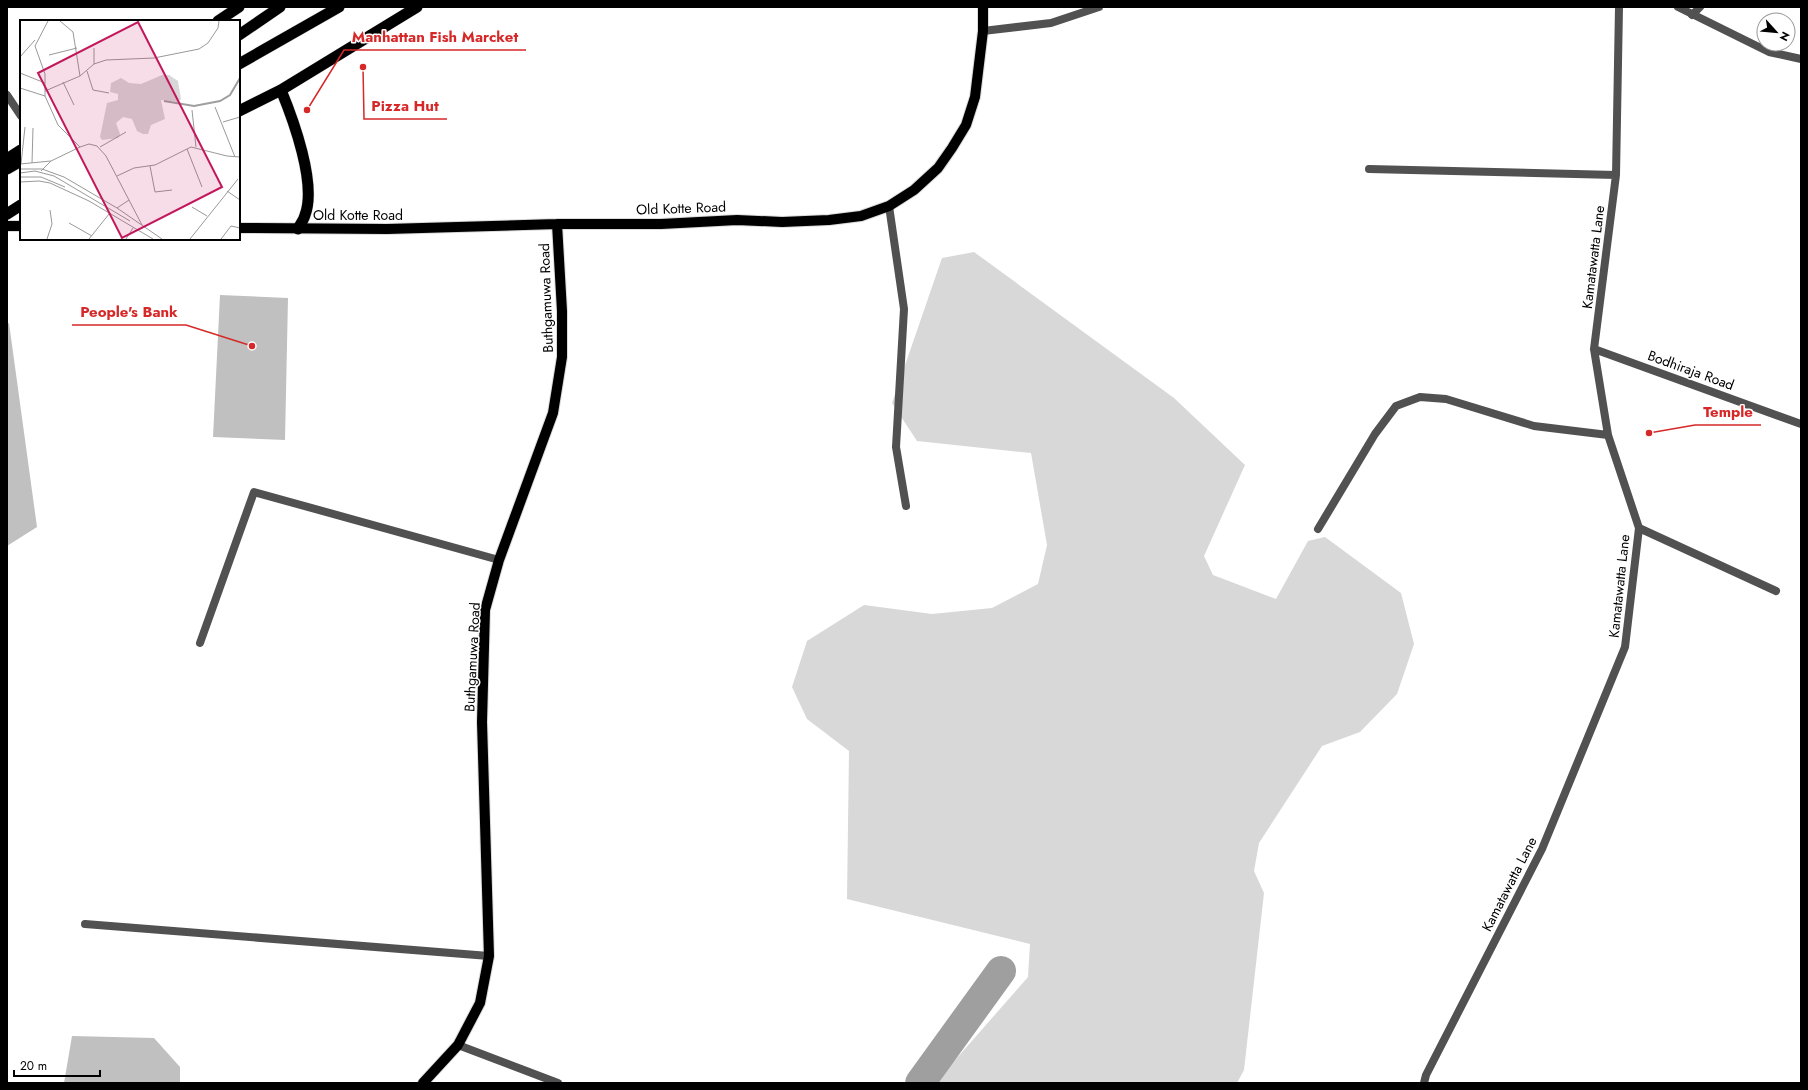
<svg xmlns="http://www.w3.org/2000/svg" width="1808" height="1090" viewBox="0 0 1808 1090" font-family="Jost,sans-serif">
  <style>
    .green { fill: #d8d8d8 }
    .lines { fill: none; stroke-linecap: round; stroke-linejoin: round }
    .canal { stroke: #9f9f9f; stroke-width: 30 }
    .building { fill: #c0c0c0 }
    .primary-casing { stroke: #dbdbdb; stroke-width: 12 }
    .trunk-casing { stroke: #dbdbdb; stroke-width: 12 }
    .minor { stroke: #515151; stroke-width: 8 }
    .tertiary { stroke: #515151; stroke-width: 8 }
    .primary { stroke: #000; stroke-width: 10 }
    .trunk { stroke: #000; stroke-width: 11 }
    .labels { text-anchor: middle; stroke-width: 3; stroke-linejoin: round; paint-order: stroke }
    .street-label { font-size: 14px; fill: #000; stroke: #fff }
    .inset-river { fill: none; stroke: #9f9f9f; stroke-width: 2 }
    .inset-road { fill: none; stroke: #999; stroke-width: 1 }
    .view { fill: #c2185b; fill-opacity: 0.15; stroke: #c2185b; stroke-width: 2 }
    .inset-edge { fill: none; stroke: #000; stroke-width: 2 }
    .leader { fill: none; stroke: #d62828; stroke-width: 1.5 }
    .callout-dot { fill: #d62828; stroke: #fff; stroke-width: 1.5 }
    .callout-label { font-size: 15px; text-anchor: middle; font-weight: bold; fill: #d62828; stroke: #fff; stroke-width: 3; stroke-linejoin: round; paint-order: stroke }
  </style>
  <rect width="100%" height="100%" fill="#fff"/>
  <!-- green -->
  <path class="green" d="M974,252L1174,398L1245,465L1204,556L1213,575L1276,599L1308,541L1325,537L1401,593L1414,644L1397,694L1360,732L1322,746L1259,843L1254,871L1264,893L1244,1070L1237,1083H935L1028,977L1030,944L847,899L849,751L807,719L792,687L807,641L864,605L932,614L992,608L1038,584L1047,545L1031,453L917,441L892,403L942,258Z"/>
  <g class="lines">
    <!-- canal -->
    <path class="canal" d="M920,1083L1001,971"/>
  </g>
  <!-- building -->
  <path class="building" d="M220,295L288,298L285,440L213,437Z
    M9,323L37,527L7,546V324Z
    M72,1036L154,1038L180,1067V1083H64Z"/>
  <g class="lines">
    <defs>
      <path id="primary" d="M7,226H21
        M239,228L387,229L557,224H661L737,220L782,222L829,220L861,216L889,206L914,190L938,168L952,148L966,125L975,97L983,31V7
        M423,1083L458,1045L480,1003L489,956L482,722L485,610L499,560L553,413L562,357V311L557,224"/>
      <path id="trunk" d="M218,21L239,7
        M239,35L280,7
        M239,64L339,7
        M281,90C293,119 317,184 305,215C304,220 300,224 298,229
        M239,111L281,90L417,7
        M7,159L21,150
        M7,169L21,161
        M7,214L21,205"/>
    </defs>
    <!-- primary casing -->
    <use href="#primary" class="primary-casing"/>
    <!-- trunk casing -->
    <use href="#trunk" class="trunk-casing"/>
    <!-- minor -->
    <path class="minor" d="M1692,15L1700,7
      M7,95L21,116
      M1369,169L1616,175
      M889,206L904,309L896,447L906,506
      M1594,349L1801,424
      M1639,528L1776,591
      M1318,529L1375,434L1396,406L1420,397L1446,399L1534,426L1608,435
      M200,643L254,492L499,560
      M85,924L489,956
      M458,1045L558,1083
      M1424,1083L1426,1075L1542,849L1625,647L1639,528L1608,435L1594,349L1616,175L1619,7"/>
    <!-- tertiary -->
    <path class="tertiary" d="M1678,7L1769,52L1801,59
      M983,31L1051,23L1099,7"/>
    <!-- primary -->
    <use href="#primary" class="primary"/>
    <!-- trunk -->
    <use href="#trunk" class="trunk"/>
  </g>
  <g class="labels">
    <!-- street labels -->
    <g class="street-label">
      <text transform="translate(681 208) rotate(-2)" y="5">Old Kotte Road</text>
      <text x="358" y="220">Old Kotte Road</text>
      <text transform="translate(1593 257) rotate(-83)" y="5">Kamatawatta Lane</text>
      <text transform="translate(546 298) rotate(-92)" y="5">Buthgamuwa Road</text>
      <text transform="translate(1691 370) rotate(20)" y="5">Bodhiraja Road</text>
      <text transform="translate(1619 586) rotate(-84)" y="5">Kamatawatta Lane</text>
      <text transform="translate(472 657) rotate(-87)" y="5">Buthgamuwa Road</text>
      <text transform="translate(1509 884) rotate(-63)" y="5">Kamatawatta Lane</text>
    </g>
  </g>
  <!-- overview -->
  <g transform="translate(20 20)">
    <rect width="220" height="220" fill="#fff"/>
    <path d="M142,55H149L158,61L161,79L158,82L141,80L145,99L131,105L128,114H123L117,111L112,99L103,97L96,103L100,114L98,118L82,120L80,117L87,83L98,80V74L90,72L91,63L101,58L109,63L121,64Z" fill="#d8d8d8"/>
    <path class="inset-river" d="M144,81L174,86L200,81L210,75L220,58"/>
    <path class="inset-road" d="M28,1L15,26L25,54V76L38,105L60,127M40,1L53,12L60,56M74,28V44M29,35L57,28M0,37L15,20M67,51L73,70L89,73M0,53L25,63M43,62L54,85M0,68L25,76M25,71L60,56L74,44L86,40L134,38L179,29L188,23L198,8L199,1M195,87L215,137M172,90L176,127M203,102L220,97M80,127L106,112M167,129L182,167M12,143L13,108M0,144L31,141M1,144L5,107M130,146L135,172L152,170M0,149H22L44,157L97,188L142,219M21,151L31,141L60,127L69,124L77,126L86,136L122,205M0,153L15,151L34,156L110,201M97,156L114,148L135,145L171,127L207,136L220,137M0,157H21L45,167M0,162L19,161L30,163L69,181L133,219M207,171L220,180M172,187L187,196M97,188L109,180M49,203L72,216M27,219L32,204L30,190M69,219L89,194M106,219L113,208M170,219L218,159M201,219L211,206L220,208"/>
    <path class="view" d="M118,2L202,167L102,218L18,53Z"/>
    <rect width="220" height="220" class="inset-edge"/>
  </g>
  <!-- callouts -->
  <path class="leader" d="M307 110L344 50H526M363 67L364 119H447M252 346L186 325H72M1649 433L1695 425H1761"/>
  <g class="callout-dot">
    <circle cx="307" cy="110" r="4"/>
    <circle cx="363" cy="67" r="4"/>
    <circle cx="252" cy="346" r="4"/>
    <circle cx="1649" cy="433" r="4"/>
  </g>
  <g class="callout-label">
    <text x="435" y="42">Manhattan Fish Marcket</text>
    <text x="405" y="111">Pizza Hut</text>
    <text x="129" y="317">People's Bank</text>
    <text x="1728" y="417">Temple</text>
  </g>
  <!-- border -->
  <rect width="1808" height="1090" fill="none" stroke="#000000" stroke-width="16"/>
  <!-- north arrow -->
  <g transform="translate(1776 32) rotate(117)"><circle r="19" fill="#ffffff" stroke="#999999"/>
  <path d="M0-3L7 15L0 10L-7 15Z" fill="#000000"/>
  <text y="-6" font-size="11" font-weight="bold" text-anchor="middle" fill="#000000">N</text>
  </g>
  <!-- scale -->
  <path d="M14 1070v6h86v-6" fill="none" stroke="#000000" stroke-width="2"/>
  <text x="20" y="1070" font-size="12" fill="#000000" stroke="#ffffff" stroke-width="3" paint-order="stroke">20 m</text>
</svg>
